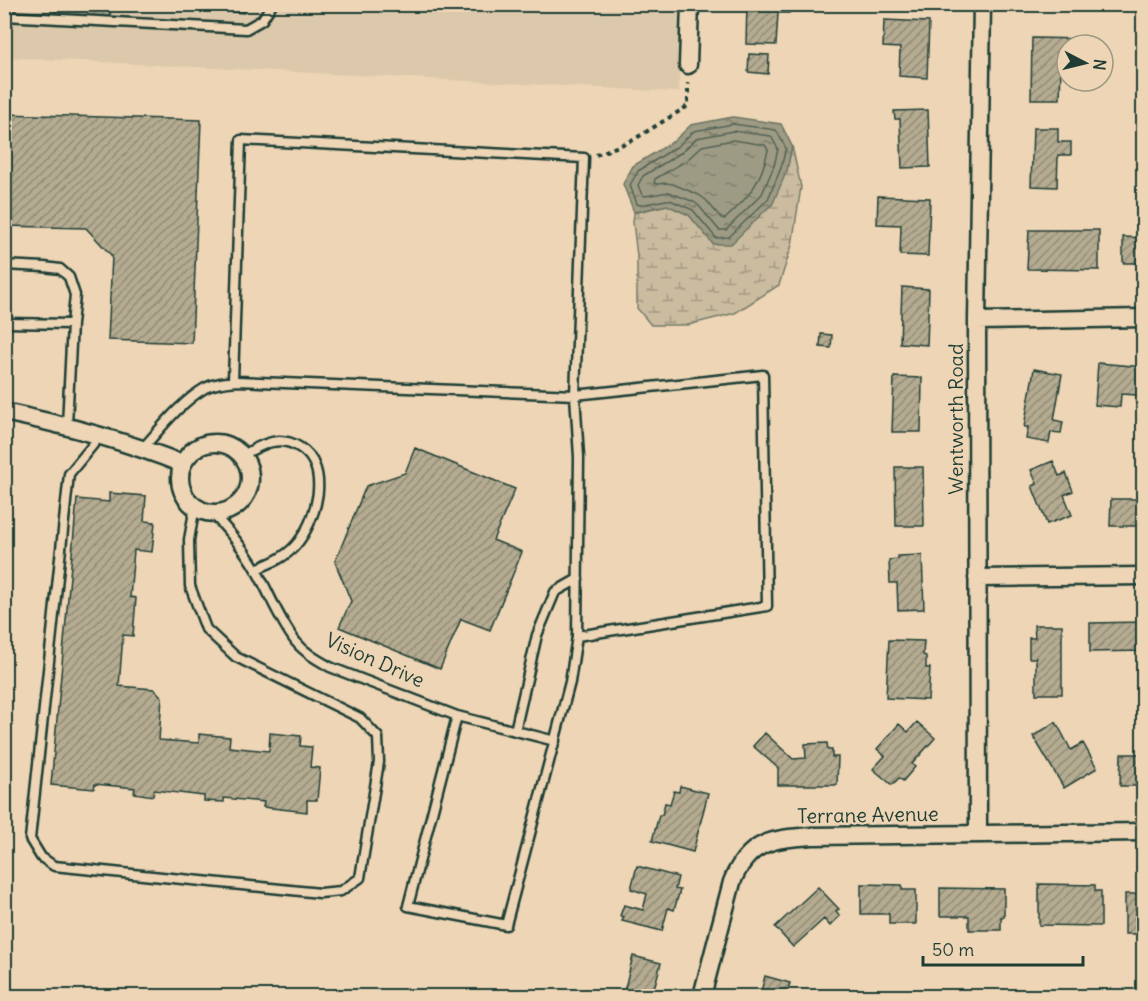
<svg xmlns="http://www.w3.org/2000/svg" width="1148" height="1001" viewBox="0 0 1148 1001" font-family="Delius,sans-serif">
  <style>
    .built { fill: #dcc8aa }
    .wetland { fill: url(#wetland-marsh); stroke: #757c6a; stroke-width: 1.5 }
    .water { fill: url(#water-ripples); stroke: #6b7564; stroke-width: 1.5 }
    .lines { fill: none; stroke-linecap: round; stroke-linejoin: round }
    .shore { stroke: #526354; stroke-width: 1.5 }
    .building { fill: url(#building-hatch); stroke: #1f3d34; stroke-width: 1.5 }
    .lane-casing { stroke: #1f3d34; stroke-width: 13 }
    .street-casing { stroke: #1f3d34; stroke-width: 21 }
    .path { stroke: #1f3d34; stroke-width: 4; stroke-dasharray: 4.5 4.5; stroke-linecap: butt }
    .lane { stroke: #edd5b5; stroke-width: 8 }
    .street { stroke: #edd5b5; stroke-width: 16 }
    .labels { text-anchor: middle; stroke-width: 4.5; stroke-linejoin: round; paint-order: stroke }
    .street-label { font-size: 20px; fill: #1f3d34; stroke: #edd5b5 }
  </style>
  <defs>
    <pattern id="wetland-marsh" width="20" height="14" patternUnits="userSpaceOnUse" patternTransform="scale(1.5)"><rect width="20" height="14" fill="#cbbca0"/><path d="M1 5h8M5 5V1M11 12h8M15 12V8" fill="none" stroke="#a49a83"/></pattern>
    <pattern id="water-ripples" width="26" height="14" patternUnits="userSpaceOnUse" patternTransform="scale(1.5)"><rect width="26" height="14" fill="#9e9b84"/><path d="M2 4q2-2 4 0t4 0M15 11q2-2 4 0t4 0" fill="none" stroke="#80806d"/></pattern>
    <pattern id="building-hatch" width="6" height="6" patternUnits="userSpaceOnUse" patternTransform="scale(1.5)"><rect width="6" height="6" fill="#b4ab91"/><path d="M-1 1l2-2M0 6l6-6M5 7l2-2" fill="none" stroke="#928c77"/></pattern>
  </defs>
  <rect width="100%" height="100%" fill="#edd5b5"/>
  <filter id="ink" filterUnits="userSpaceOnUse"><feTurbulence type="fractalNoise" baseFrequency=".0167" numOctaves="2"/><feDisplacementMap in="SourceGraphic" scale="12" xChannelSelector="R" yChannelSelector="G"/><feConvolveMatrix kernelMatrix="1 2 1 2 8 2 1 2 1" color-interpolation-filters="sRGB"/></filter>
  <g filter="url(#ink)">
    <!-- built -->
    <path class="built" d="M4,5H679V92L5,57Z"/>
    <!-- wetland -->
    <path class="wetland" d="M792,146L801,187L792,245L779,285L735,313L688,325H651L637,308V256L633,222L634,213L667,205L689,215L713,244L787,170Z"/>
    <!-- water -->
    <path class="water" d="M733,117L781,124L792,146L787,170L773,203L731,244H713L689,215L667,205L634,212L623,184L633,166L674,141L691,125Z"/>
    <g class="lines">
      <!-- shore -->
      <path class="shore" d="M733,124L776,130L786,148L781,168L768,199L729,237L716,238L693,210L670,200H666L640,205L637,204L630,185L638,171L678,146L694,131Z
        M733,131L771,136L778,149L774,166L762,194L726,230H719L699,206L694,202L669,192L645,196L642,195L638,185L643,176L682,152L697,138Z
        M733,140L765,145L768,150C761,183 749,197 725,219L721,218L706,200L699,195L673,184L666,183L657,184L654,183L655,179L687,160L702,146Z"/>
    </g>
    <!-- building -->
    <path class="building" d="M111,4L110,19L55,15L56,7L29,5Z
      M122,4H245L244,13Z
      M747,4H789V13H778L776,45L746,44Z
      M1039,4H1087L1086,9H1039Z
      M884,20L929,22L927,78L899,76L900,48L883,47Z
      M1032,38L1089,39V45H1067V67H1061L1060,99H1031Z
      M749,54L769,55L768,74L748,72Z
      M928,110L930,167L902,168L900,119H895L894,111Z
      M4,114L201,120L192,343L108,340L112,256L86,228L4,226Z
      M1033,128H1058V142H1071V155H1058L1057,187L1031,186Z
      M878,196L930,198L928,256L900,255L901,225L877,224Z
      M1029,230H1099V270L1027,269Z
      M1123,237L1144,238V263H1123Z
      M902,287L929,289L927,345L900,343Z
      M821,334L832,335L831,348L820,347Z
      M1098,363L1144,367V402H1136L1137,395L1121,394L1120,407L1095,405Z
      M1034,369L1062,374L1054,420L1063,422L1061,433L1051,432L1049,443L1026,439L1028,427H1024Z
      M894,377L922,378L921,432H892Z
      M415,448L515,489L493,540L522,552L490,630L461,619L440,669L339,627L351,601L335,562L366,486L405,473Z
      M1053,461L1059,476L1066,473L1073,491L1064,495L1072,515L1047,524L1032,486L1037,484L1031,470Z
      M895,467H923L924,526H896Z
      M1140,486H1144V526H1110L1111,499H1140Z
      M109,493L146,496L144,521L155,522L152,552L134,550L130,597L136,598L133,636L123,635L119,686L154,689L162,697L159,740L199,743V734L230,737L229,747L269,751L270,733L301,736L300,746L312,747L310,767L320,768L317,800H307V812L263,807L264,802L224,798V802L204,801V796L154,790L153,796L134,793L135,788L95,784L94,789L51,785L77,499L109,502Z
      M922,555L924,609L898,610L897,583H890L889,560L898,559V556Z
      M1144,622V656L1143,651L1090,652V623Z
      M1034,625H1062V694H1036V658H1029V638H1035Z
      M889,640L924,641L923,655L926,656V668H930L928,700L886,698Z
      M917,722L935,738L912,764L915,767L903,781L899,778L892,785L873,769L885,756L877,749L899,724L908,732Z
      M1056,722L1071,750L1083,743L1097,768L1064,788L1033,736Z
      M765,733L793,759L806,758L805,744L827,743L828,750H832V757H838L837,785H778V768L753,746Z
      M1121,754H1144V786H1120Z
      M680,786L708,793L693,852L652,841L659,815H662L665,803L670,804L674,791L679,792Z
      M637,866L678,877L675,889L680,890L674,910L668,908L662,931L622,921L624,917L620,916L624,905L643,910L647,894L631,889Z
      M861,884L902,885V890H916V924H889V914H861Z
      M1039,884L1095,885V891H1101V926L1039,925Z
      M1142,886H1144V934H1125V894H1142Z
      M818,887L839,909L836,911L840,916L830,926L824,919L793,947L775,927Z
      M940,888L1004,889V917H1001V930H969V916H940Z
      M633,956L661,963L652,996H623Z
      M765,976L790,983L786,996H760Z"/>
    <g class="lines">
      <defs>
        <path id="lane" d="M4,16L246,29L262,20L272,4
          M4,265L44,267L60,269L69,277L75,295L72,324
          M4,323L72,324L67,425
          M233,381L241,140L584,158L575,395L579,457L577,636L570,682L506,925L408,906L457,716
          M101,435L69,474L30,839L41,857L54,866L320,893L341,891L360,878L379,762L378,737L360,718L236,657L206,629L190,586L189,540L195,506
          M143,448C162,427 180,403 205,388C215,383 226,382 237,381L575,395L763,375L767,606L577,636
          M242,455C251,451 262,444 272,442C281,440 291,442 299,447C332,467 317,521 295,546C284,558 271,563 256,569
          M212,513C228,530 243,547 255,568C269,592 279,620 296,642C305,653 318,660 330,667L457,716L555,741
          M515,731L537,635L555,592L578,579"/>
        <path id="street" d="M688,65L690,4
          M977,321L1144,318
          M4,412C66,425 125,441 183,464
          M180 478a35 35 0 1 1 70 0a35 35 0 1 1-70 0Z
          M977,578L1144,576
          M978,834L977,321L982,4
          M702,996L732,882C748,841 772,839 812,836L1144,832"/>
      </defs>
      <!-- lane casing -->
      <use href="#lane" class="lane-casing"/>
      <!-- street casing -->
      <use href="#street" class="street-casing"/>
      <!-- path -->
      <path class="path" d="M596,155L633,140L688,106V83"/>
      <!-- lane -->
      <use href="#lane" class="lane"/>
      <!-- street -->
      <use href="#street" class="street"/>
    </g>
  </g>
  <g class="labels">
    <!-- street labels -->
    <g class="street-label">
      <text transform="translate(956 419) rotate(-90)" y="7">Wentworth Road</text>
      <text transform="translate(375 660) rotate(24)" y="7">Vision Drive</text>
      <text transform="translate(868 815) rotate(-1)" y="7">Terrane Avenue</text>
    </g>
  </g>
  <!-- margin -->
  <rect width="1148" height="1001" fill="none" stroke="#edd5b5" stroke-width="24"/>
  <rect x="12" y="12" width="1124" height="977" fill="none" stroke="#1f3d34" stroke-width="2" filter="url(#ink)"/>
  <!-- north arrow -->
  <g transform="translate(1085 63) rotate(97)"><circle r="28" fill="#edd5b5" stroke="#9b9881" stroke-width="1.5"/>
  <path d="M0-4.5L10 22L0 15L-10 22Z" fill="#1f3d34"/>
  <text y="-9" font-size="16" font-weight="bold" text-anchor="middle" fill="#1f3d34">N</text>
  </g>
  <!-- scale -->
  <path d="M923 956v9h160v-9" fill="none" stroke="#1f3d34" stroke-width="3"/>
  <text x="932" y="956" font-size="18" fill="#1f3d34" stroke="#edd5b5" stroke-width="4.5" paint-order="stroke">50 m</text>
</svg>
